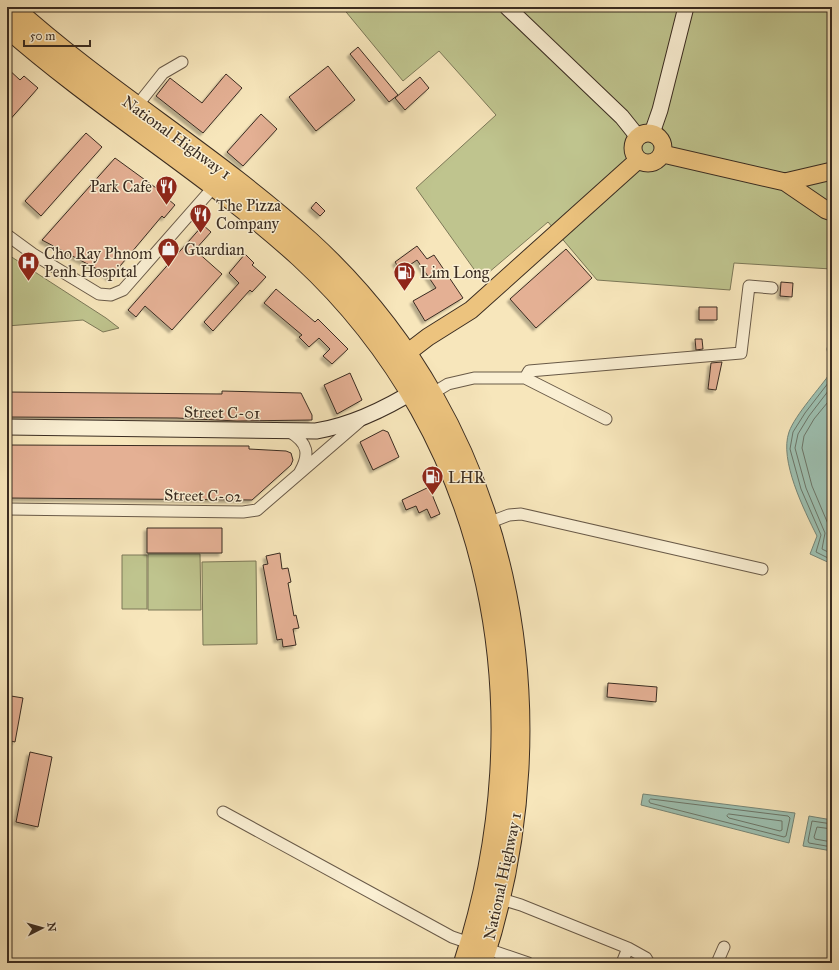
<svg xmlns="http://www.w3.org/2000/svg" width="839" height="970" viewBox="0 0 839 970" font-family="'IM FELL Great Primer',serif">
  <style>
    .green { fill: #bfc48e; stroke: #7c7858 }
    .water { fill: #9dc0b1; stroke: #758577 }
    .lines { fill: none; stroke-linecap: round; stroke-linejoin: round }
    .shore { stroke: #6c7669; stroke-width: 1 }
    .building { fill: #e4b094; stroke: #3a2c21; filter: url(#shadow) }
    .street-casing { stroke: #695a48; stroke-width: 13 }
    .secondary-casing { stroke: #3a2c21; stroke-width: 17 }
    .primary-casing { stroke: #3a2c21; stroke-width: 19 }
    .highway-casing { stroke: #3a2c21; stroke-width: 22 }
    .street { stroke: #faefd3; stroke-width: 11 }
    .secondary { stroke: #faefd3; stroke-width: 15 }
    .primary { stroke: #ecc37e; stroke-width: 17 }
    .highway { stroke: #ecc37e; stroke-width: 20 }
    .labels { text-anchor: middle; stroke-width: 3; stroke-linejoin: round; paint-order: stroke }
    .street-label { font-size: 16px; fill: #3a2c21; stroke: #faefd3 }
    .poi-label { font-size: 16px; fill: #3a2c21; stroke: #faefd3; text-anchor: start }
  </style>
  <defs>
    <filter id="shadow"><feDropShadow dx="-3" dy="3" stdDeviation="1" flood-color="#0004"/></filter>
  </defs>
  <rect width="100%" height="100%" fill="#f7e6bb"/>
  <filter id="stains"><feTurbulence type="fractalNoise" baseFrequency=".005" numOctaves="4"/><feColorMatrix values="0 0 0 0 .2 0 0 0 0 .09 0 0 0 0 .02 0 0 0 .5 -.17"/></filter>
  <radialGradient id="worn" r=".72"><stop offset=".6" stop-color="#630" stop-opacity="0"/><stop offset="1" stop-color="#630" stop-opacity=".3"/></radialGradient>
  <!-- green -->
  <path class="green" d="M342,7H832L831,269L734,263L730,290L597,280L548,222L481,279L416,188L496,115L439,51L403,81Z
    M7,254L106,318L119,328L103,332L83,320L7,326Z
    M148,554H200L201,610H148Z
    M122,555H147V609H122Z
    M256,561L257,644L203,645L202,562Z"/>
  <!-- water -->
  <path class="water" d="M832,328V564L810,554L817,536C804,510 779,460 789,432C795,415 820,388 831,372L827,349Z
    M643,794L795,813L789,843L641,805Z
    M809,816L832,820V851L803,846Z"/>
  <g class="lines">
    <!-- shore -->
    <path class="shore" d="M832,378L805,413L793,432L790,449L801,489L821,535L816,552L832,560
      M832,386L809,416L798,434L795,448L806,488L825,533L822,549L832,554
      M832,397L814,419L804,436L802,448L812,486L831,531L829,546L832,548
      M651,799L788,816L790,818L786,836L784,837L650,803L649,801Z
      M729,814L782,821V830L780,831L729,818L727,816Z
      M832,824L812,821L808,841L809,843L832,847
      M832,829L817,827L814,837L815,839L832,842"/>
  </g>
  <!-- building -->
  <path class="building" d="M358,47L398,95L389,102L350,54Z
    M328,66L355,100L316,131L289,97Z
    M7,68L20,80L24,76L38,88L7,123Z
    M226,74L242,88L203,133L156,96L170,78L202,103Z
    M420,77L429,88L405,110L395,98Z
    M261,114L277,129L243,166L227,152Z
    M86,133L102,147L41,216L25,201Z
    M115,158L163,193L162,194L175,205L164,218L162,216L110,278L98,268L97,269L42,240Z
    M316,202L325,211L320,216L311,208Z
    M203,225L211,232L195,250L222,274L172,330L145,306L136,317L128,310Z
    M417,246L427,259L434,255L463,298L425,321L413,301L436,288L417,260L401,271L395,262Z
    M566,249L592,278L536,328L510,299Z
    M245,254L254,263L252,265L266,277L252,292L250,290L213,331L204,322L239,283L229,273Z
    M781,282L793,283L792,297L780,296Z
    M276,289L315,322L318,319L348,349L332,364L323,356L330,349L319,338L309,347L299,337L302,335L264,303Z
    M699,307H717V320H699Z
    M695,339H702L703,349L696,350Z
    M722,362L716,390L708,389L711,363Z
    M350,373L362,400L337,414L324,385Z
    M222,391L301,393L312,415V420L237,421L177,418L7,417V392L222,394Z
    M383,430L388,432L399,457L373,470L360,442Z
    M7,445L249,446V449L286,451L291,453L293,460L291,465L252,500L7,498Z
    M429,487L440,514L431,518L427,509L419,513L416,506L406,510L402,500Z
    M147,528H222V553H147Z
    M280,553L282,569L288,568L291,582L288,583L294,616L296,615L299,628L293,629L296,645L283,647L282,639L277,640L263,565L268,564L266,556Z
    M608,683L657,687L656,702L607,697Z
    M11,696L23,698L15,742L7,740V718Z
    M30,752L52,757L38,827L16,822Z"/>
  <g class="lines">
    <defs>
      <path id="street" d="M136,107L163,73L182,62
        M7,235L33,254L99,294L111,295L123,290L218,182
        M525,378L529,371L741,353L749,286L772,288
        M428,396L448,384L474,378H525L606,419
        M290,432C308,443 310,454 300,472
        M7,509L243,512L257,510L360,421
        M488,523L509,515L521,514L762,569
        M223,812L452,937L528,963
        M501,899L521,905L628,948L646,958L649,963
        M622,963L628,948
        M717,963L724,947"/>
      <path id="secondary" d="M507,7L622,117L638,137
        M652,133L660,110L686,7
        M7,427L316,431C353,425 387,408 419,388"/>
      <path id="primary" d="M633 148a15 15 0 1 1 30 0a15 15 0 1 1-30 0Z
        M663,154L785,182L826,210L832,212
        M785,182L832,171
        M394,363L428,337L471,310L638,160"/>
      <path id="highway" d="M12,7C106,92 217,157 310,242C511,426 565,709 482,963
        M7,27C100,109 208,173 300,257C497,439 545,713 464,963"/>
    </defs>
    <!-- street casing -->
    <use href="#street" class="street-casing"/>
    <!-- secondary casing -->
    <use href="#secondary" class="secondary-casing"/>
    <!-- primary casing -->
    <use href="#primary" class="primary-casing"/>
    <!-- highway casing -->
    <use href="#highway" class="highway-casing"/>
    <!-- street -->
    <use href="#street" class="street"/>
    <!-- secondary -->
    <use href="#secondary" class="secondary"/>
    <!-- primary -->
    <use href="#primary" class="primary"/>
    <!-- highway -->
    <use href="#highway" class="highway"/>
  </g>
  <!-- icons -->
  <defs>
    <symbol id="restaurant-pin" viewBox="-11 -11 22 30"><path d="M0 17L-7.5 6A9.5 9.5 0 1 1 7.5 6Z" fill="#8f2418" stroke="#faefd3"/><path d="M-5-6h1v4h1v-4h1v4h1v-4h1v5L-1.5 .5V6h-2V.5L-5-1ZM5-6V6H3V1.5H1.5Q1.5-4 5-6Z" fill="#fff"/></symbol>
    <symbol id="shop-pin" viewBox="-11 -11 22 30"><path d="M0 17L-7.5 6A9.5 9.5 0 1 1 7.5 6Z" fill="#8f2418" stroke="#faefd3"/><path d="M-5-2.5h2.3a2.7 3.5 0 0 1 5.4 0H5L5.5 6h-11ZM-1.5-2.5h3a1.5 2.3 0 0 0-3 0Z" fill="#fff"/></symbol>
    <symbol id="hospital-pin" viewBox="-11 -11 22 30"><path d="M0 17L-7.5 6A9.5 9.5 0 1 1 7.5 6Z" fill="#8f2418" stroke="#faefd3"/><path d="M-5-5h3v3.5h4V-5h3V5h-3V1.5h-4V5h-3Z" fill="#fff"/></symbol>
    <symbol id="fuel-pin" viewBox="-11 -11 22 30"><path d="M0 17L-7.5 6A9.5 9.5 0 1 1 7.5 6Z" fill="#8f2418" stroke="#faefd3"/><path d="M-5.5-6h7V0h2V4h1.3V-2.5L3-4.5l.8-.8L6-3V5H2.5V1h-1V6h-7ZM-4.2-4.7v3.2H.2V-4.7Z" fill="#fff"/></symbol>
  </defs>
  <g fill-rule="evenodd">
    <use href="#restaurant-pin" x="154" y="174" width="25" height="34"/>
    <use href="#restaurant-pin" x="188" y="202" width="25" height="34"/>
    <use href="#shop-pin" x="156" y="236" width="25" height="34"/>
    <use href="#hospital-pin" x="16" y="250" width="25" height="34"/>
    <use href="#fuel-pin" x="392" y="260" width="25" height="34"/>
    <use href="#fuel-pin" x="420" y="464" width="25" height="34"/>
  </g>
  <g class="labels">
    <!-- street labels -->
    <g class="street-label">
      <text transform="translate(177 137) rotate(36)" y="6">National Highway 1</text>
      <text transform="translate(222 412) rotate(1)" y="6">Street C-01</text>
      <text transform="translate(203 495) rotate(1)" y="6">Street C-02</text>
      <text transform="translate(502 876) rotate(-78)" y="6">National Highway 1</text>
    </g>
    <!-- poi labels -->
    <g class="poi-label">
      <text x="152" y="192" text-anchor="end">Park Cafe</text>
      <text x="216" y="211">The Pizza<tspan x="216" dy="18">Company</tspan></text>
      <text x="184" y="255">Guardian</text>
      <text x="44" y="259">Cho Ray Phnom<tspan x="44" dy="18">Penh Hospital</tspan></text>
      <text x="420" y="278">Lim Long</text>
      <text x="448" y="483">LHR</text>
    </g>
  </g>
  <!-- margin -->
  <rect width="839" height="970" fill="none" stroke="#f7e6bb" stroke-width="24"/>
  <rect x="8" y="8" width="823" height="954" fill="none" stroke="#3a2c21" stroke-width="2"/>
  <rect x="12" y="12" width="815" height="946" fill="none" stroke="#3a2c21"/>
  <!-- north arrow -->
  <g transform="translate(42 928) rotate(84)" stroke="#faefd3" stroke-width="3" paint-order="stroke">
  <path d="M0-3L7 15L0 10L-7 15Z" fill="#3a2c21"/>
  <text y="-6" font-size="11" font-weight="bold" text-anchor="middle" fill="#3a2c21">N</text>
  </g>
  <!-- scale -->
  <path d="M24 40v6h66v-6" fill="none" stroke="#3a2c21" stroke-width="2"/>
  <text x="30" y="40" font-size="12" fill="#3a2c21" stroke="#faefd3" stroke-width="3" paint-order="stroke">50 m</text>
  <rect width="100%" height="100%" filter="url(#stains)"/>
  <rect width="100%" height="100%" fill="url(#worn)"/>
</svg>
